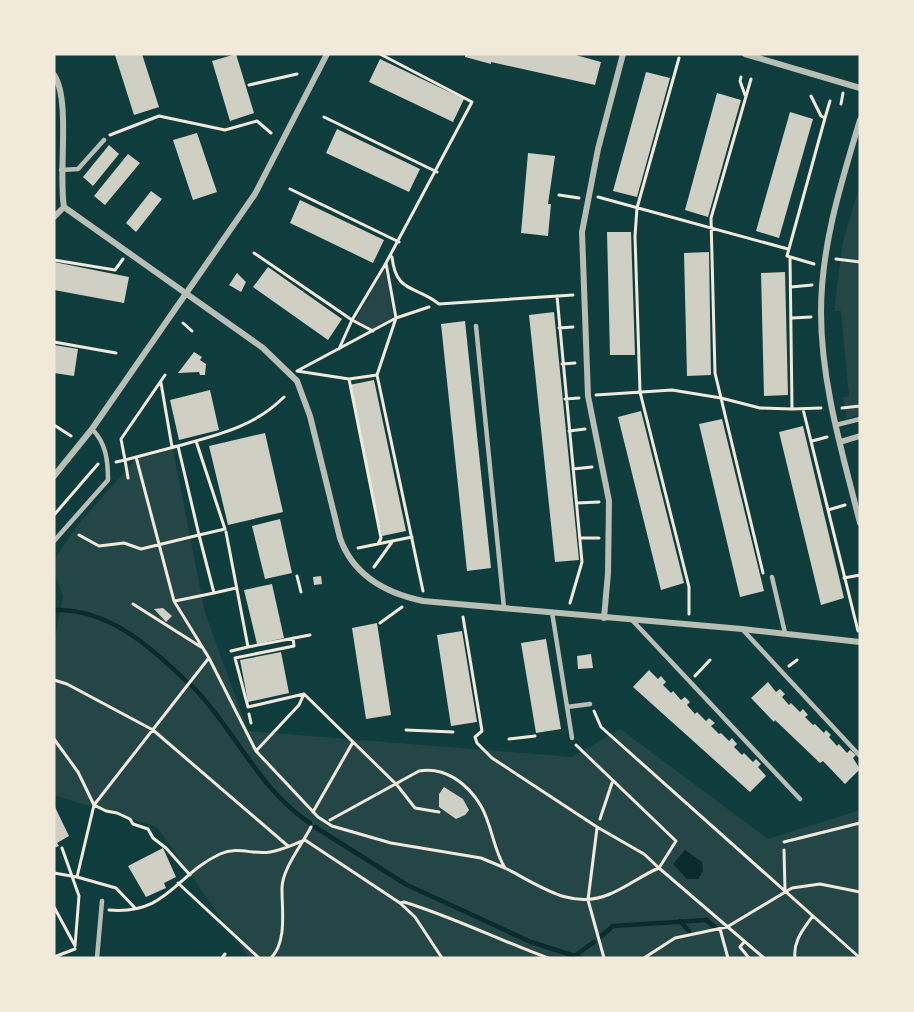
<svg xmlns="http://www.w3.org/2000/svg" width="914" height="1012" viewBox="0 0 914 1012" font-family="Inter,sans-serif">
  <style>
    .green { fill: #244646 }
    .water { fill: #0a2a2b }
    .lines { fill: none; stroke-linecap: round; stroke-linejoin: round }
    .stream { stroke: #0a2a2b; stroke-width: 4.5 }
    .building { fill: #cfcfc3 }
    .path { stroke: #f1e9da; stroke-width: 3 }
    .service { stroke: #b8beb3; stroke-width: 4.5 }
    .minor { stroke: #b8beb3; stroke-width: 6 }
  </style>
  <rect width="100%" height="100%" fill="#0f3d3e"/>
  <!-- green -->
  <path class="green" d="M860,184V415L847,418L843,398L849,396L841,311H834L843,241Z
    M385,269L393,317L372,329L355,320Z
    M173,450L205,613L248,731L572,757L620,729L768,839L860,810V958H249L157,827L54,795V643L63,596L54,572V560L77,526L136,459Z"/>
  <!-- water -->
  <path class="water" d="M685,850L702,862L703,871L698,879H687L673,864Z"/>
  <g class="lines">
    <!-- stream -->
    <path class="stream" d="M54,610C108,608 151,647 187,682
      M191,685C234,728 259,790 310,823
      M315,827L407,885L531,942L581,958
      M706,920L715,927
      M680,921L689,931
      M599,938L613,926L707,920
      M576,955L594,942"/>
  </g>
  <!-- building -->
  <path class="building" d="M119,54H142L159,107L134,115L115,55Z
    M236,54L254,113L230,121L212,61Z
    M465,54H572L601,62L595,85L491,62V64L465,57Z
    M380,59L464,99L453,122L369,82Z
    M646,72L670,78L637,197L613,191Z
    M717,93L741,100L708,217L685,210Z
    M790,112L813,119L779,238L756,231Z
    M337,129L420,169L409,192L326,153Z
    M197,133L217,192L193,200L173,140Z
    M109,145L119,154L93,186L83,177Z
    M528,153L555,156L548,204H551L548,236L521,233Z
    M128,154L140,163L105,205L94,196Z
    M151,191L162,199L136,232L126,223Z
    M300,200L384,240L373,263L290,223Z
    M607,232H631L635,355H610Z
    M709,252L711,375L687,376L684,253Z
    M54,262L129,277L124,303L54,290Z
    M268,267L342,319L328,340L253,287Z
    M785,272L788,395L764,396L761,273Z
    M237,273L246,282L241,292L229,285Z
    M554,312L579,560L555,562L529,315Z
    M465,321L491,568L467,571L441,324Z
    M54,345L78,349L74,376L54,373Z
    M194,352L202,357L198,363L200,360L206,364L205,375H200L199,372L178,373Z
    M374,380L406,531L382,536L349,385Z
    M210,390L219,430L179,440L170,400Z
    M641,411L684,583L661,590L618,417Z
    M722,419L764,591L740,597L699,424Z
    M803,426L844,598L821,605L779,432Z
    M265,433L283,512L228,525L209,446Z
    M280,519L292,573L265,579L252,526Z
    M321,576L322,584L314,585L313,577Z
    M272,584L284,638L257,644L244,590Z
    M163,608L172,616L166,622L154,609Z
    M377,623L391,715L366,719L352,628Z
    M462,631L477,722L451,726L437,635Z
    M546,639L561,729L536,733L521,643Z
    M281,652L289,693L248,702L240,660Z
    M591,654L593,668L578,669L577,656Z
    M649,670L658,679L661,676L666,682L663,685L671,693L673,691L681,700L685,697L690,702L687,705L695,714L697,712L706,721L709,718L715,723L711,726L719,734L721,733L729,741L732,738L737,744L734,747L742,755L744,753L753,762L756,759L761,764L758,767L766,776L750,792L633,687Z
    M768,682L776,692L780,689L785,694L782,697L789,705L791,703L800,712L803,709L808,715L805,717L813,725L815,724L824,733L826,730L831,735L829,737L837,746L839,744L847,753L850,750L856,755L853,758L860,769L845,784L823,761L820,763L775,720L774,722L751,698Z
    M444,787L463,799L469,810L465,815L456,819L439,807V794Z
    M54,805L69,836L57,843L59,846L54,848Z
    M163,848L176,877L164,883L166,888L146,897L128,866Z"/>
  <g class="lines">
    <!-- path -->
    <path class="path" d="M380,54L472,102L386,263
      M679,58L637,208L635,236L640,392L689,587V614
      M741,77L740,81L745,95
      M751,79L711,218L715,373L763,573
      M249,85L297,74
      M811,96L821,116L825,118L830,101
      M841,104L843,93
      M324,117L437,172
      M110,135L159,116L225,130L257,121L271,133
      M290,189L399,242
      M559,195L579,198
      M598,197L788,249
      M254,253L352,320L386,263L396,318L429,307
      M392,257C396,294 416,285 439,304L573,295
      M790,257L792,409L821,408
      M836,259L860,262
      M54,260L115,270L123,259
      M814,264L787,256L825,118
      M791,287L812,285
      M557,296L582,562L570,603
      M396,318L377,375L349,379L297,371Z
      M792,318L811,317
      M183,323L192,331
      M559,328L573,327
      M54,342L116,353
      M339,349L352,320L373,331
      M562,364L575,363
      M377,375L423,591
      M349,379L381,538L378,544
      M161,383L172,447L178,446L125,460L121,439L165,375
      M596,395L672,390L721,398L760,408L792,409
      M565,399L579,398
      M842,408L860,406
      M803,409L858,631
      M54,425L71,436
      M569,431L585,429
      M196,441L225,529L199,535L178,446C218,435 254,427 284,397
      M812,441L827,437
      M136,457L174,601L209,658L256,751L318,817L332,826L391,843L481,858L505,868
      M116,462L125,460L128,478
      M573,469L592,467
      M577,503L599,502
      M828,510L845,505
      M54,515L98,464
      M226,532L248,647L310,635
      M79,535L99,546L124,543L141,549L199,535L214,593L236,588
      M580,538H599
      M358,548L412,537
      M374,567L392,542
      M297,576L301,592
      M844,578L860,575
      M175,601L214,593
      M133,604L201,647
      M463,617L482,731L475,737L477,743L492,758L597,827L644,854L659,868L676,841L576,745
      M380,623L402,607
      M293,638L294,646L235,658L248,707L304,694
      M231,651L248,647
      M789,666L797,660
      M695,676L710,660
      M54,680L67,684L153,730L288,846
      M304,694L397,785L415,808L439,812
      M594,711L601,727L860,958
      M249,714L251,723
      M406,730L453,732
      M54,739L78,772L94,805L106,811L117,813L130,819L133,824L148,829L153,838L166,848L190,875
      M509,739L535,736
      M256,751L299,705L304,694
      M313,812L353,742
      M600,819L612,783
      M330,820L419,771C445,766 468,784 481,806C492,825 493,849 505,868C539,885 571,911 610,894C627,887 642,875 659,868L764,958
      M597,828L588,900L604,958
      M305,840L400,903L415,917L442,958
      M784,842L860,823
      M62,848L79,896L75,946
      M784,850L785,890
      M54,873L77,877L94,805L208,659
      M77,877L116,888L135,908
      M178,883L259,958
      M400,903L404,902C453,917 499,940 548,958
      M54,907L74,944
      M109,910C168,915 176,874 220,854C238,846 253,855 270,852C282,850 294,844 305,840
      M720,929L728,958
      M744,942L740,947L749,958
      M54,957L75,949
      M222,958L225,954
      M271,958C287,942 282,911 282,890C281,870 302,845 311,827
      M644,958L675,938L727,927L792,888L820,884L860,892
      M795,958C793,941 803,930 812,917"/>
    <!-- service -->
    <path class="service" d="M61,170L78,169L104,140
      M476,326L504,608
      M836,425L860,419
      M54,541L108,480C108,460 106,443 92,429
      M772,577L785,633
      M552,612L572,738
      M632,620L800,799
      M742,629L860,756
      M567,707L590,704
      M97,958L102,901"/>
    <!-- minor -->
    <path class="minor" d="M745,54L860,88
      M54,75C71,100 58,173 64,207L263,348L297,381L310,416L340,538C353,575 385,593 423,601L742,629L860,642
      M860,120C841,183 821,246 821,312C821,384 843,455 860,523
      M54,217L64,207
      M840,442L860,436
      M54,476L92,429L255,194L327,54
      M604,618L608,573L609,501L588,396L582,232L598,149L623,54"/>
  </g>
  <!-- border -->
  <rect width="914" height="1012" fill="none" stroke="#f1e9da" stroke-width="111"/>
</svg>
